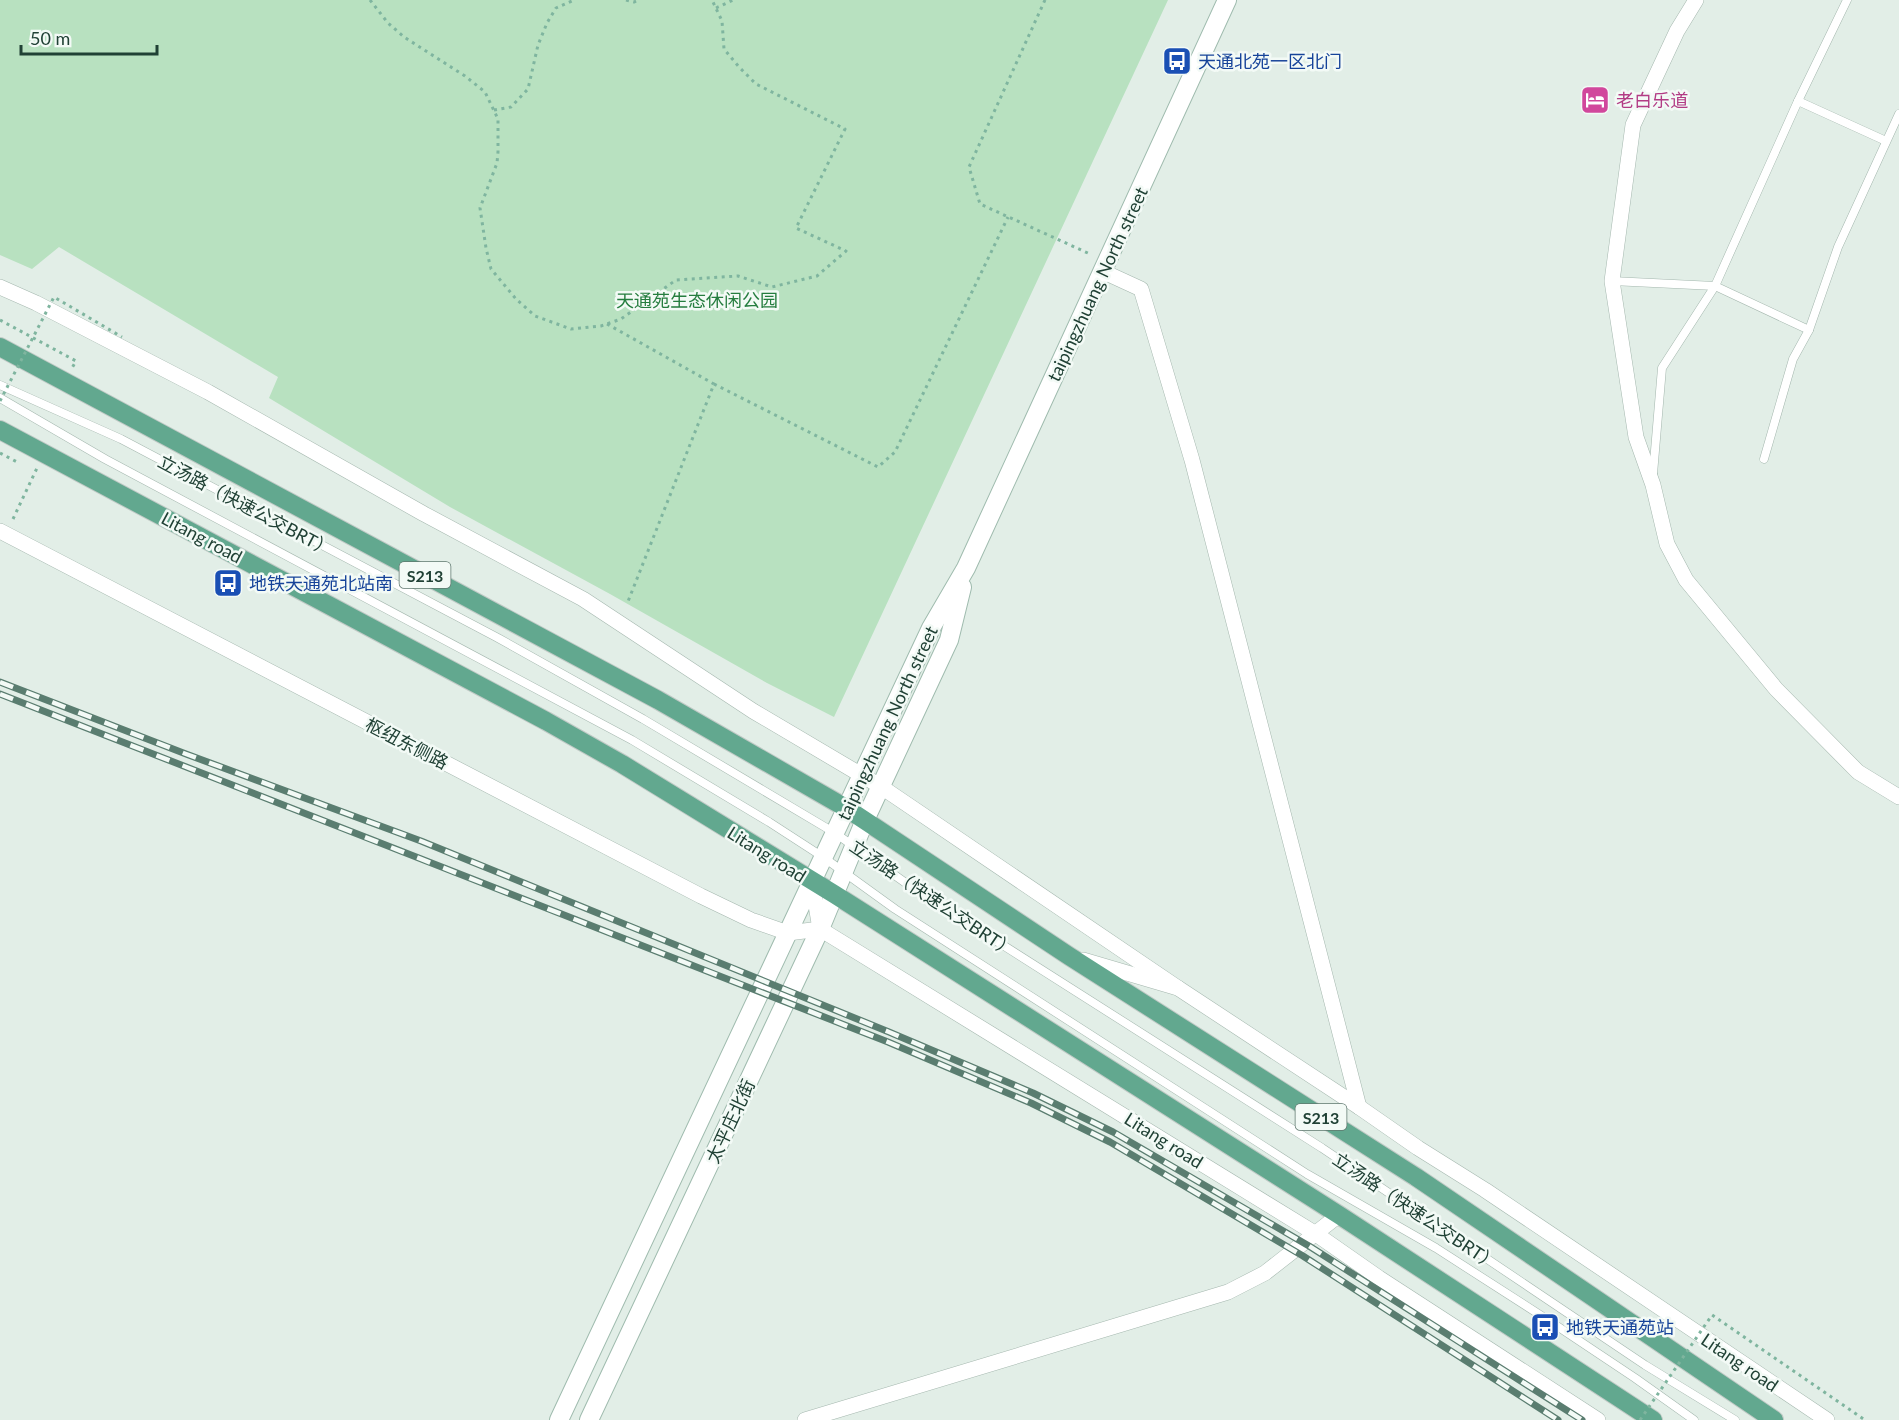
<svg xmlns="http://www.w3.org/2000/svg" width="1899" height="1420" font-family="Lato,'Noto Sans SC',sans-serif">
	<style>
		.green { fill: #b8e1c0 }
		.lines { fill: none; stroke-linecap: round; stroke-linejoin: round }
		.lane-casing { stroke: #a4b7ae; stroke-width: 9 }
		.street-casing { stroke: #a4b7ae; stroke-width: 16 }
		.secondary-casing { stroke: #9fbbae; stroke-width: 20 }
		.primary-casing { stroke: #c1cac6; stroke-width: 20 }
		.path { stroke: #7fb59f; stroke-width: 3; stroke-dasharray: 3 4.5; stroke-linecap: butt }
		.lane { stroke: #fff; stroke-width: 8 }
		.street { stroke: #fff; stroke-width: 15 }
		.secondary { stroke: #fff; stroke-width: 18 }
		.primary { stroke: #62a88f; stroke-width: 18 }
		.rail-casing { stroke: #5a7d70; stroke-width: 7 }
		.rail { stroke: #f3faf6; stroke-width: 4.5; stroke-dasharray: 14; stroke-linecap: butt }
		.path-bridge { stroke: #7fb59f; stroke-width: 3; stroke-dasharray: 3 4.5; stroke-linecap: butt }
		.labels { text-anchor: middle; dominant-baseline: central; stroke-width: 5; stroke-linejoin: round; paint-order: stroke }
		.shield { fill: #f3faf6; stroke: #5f786f; stroke-width: 1.5 }
		.shield-label { font-size: 16px; font-weight: bold; fill: #204135 }
		.transit-label { font-size: 18px; fill: #164399; stroke: #f3faf6; text-anchor: start }
		.hotel-label { font-size: 18px; fill: #b23c85; stroke: #f3faf6; text-anchor: start }
		.street-label { font-size: 18px; fill: #204135; stroke: #f3faf6 }
		.park-label { font-size: 18px; fill: #257d3f; stroke: #f3faf6 }
	</style>
	<rect width="100%" height="100%" fill="#e2eee7"/>
	<path class="green" d="M0,0H1168L834,717L767,683L610,594L450,507L269,398L278,377L59,247L32,269L0,255Z"/>
	<g class="lines">
		<g class="lane-casing">
			<g id="lane">
				<path d="M1798,101L1886,141"/>
				<path d="M1612,281L1715,286L1809,330"/>
				<path d="M0,385L121,439L498,638L643,719L835,833L910,886L1322,1148L1645,1365L1735,1420"/>
				<path d="M0,398L105,459L632,740L769,822L823,857L895,909L1307,1174L1436,1248L1548,1320L1635,1378L1694,1420"/>
				<path d="M1764,459L1793,359L1809,330L1838,247L1899,114"/>
				<path d="M1653,474L1662,368L1715,286L1798,101L1847,0"/>
			</g>
		</g>
		<g class="street-casing">
			<g id="street">
				<path d="M1696,0L1677,31L1633,125L1612,281L1636,437L1653,485L1667,544L1686,580L1776,689L1858,772L1899,797"/>
				<path d="M1104,272L1141,289L1192,460L1359,1107"/>
				<path d="M0,287L36,303L208,392L424,514L583,599L753,711L880,786L1178,988"/>
				<path d="M0,531L701,896L751,920L788,933L820,929"/>
				<path d="M812,881L820,929L1316,1234L1379,1278L1598,1420"/>
				<path d="M1083,960L1178,988L1359,1107L1418,1148L1485,1190L1827,1420"/>
				<path d="M805,1420L1228,1292L1265,1273L1339,1215"/>
			</g>
		</g>
		<g class="secondary-casing">
			<g id="secondary">
				<path d="M559,1420L931,628L966,568L1227,0"/>
				<path d="M589,1420L820,929L865,820L949,640L962,587"/>
			</g>
		</g>
		<g class="primary-casing">
			<g id="primary">
				<path d="M0,347L658,700L846,808L1069,956L1416,1177L1774,1420"/>
				<path d="M0,430L546,721L622,764L834,894L1339,1215L1653,1420"/>
			</g>
		</g>
		<g class="path">
			<path d="M370,0L388,23L404,37L465,76L485,92L498,119V152L497,163L480,208L486,248L491,269L516,299L535,316L571,329L601,326L621,319L676,280L738,276L772,287L817,276L846,251L796,228L845,129L756,84L739,67L724,49L722,21L712,0"/>
			<path d="M626,0L634,2L639,0"/>
			<path d="M1045,0L969,167L980,204L1090,254"/>
			<path d="M716,8L733,0"/>
			<path d="M494,110L511,107L528,89L538,45L547,23L556,8L574,0"/>
			<path d="M0,320L76,361L72,368"/>
			<path d="M607,324L714,384L627,604"/>
			<path d="M714,384L878,467L895,452L1008,217"/>
			<path d="M0,453L17,462"/>
			<path d="M13,519L37,468"/>
		</g>
		<use href="#lane" class="lane"/>
		<use href="#street" class="street"/>
		<use href="#secondary" class="secondary"/>
		<use href="#primary" class="primary"/>
		<g class="rail-casing">
			<g id="rail">
				<path d="M0,682L186,754L421,841L889,1032L1033,1093L1113,1132L1309,1246L1582,1420"/>
				<path d="M0,694L888,1042L1031,1103L1110,1142L1303,1256L1558,1420"/>
			</g>
		</g>
		<use href="#rail" class="rail"/>
		<g class="path-bridge">
			<path d="M0,401L54,297L122,337"/>
			<path d="M1640,1420L1712,1315L1865,1420"/>
		</g>
	</g>
	<defs>
		<g id="bus-square" transform="scale(1.5)"><rect x="-9" y="-9" width="18" height="18" rx="4" fill="#1a4fb4" stroke="#f3faf6"/><path d="M-5-6H5V4H4V6H2V4H-2V6H-4V4H-5ZM-3.5-4V0h7V-4ZM-3.5 1.2v1.5H-2V1.2ZM2 1.2v1.5H3.5V1.2Z" fill="#fff"/></g>
		<g id="hotel-square" transform="scale(1.5)"><rect x="-9" y="-9" width="18" height="18" rx="4" fill="#d1479c" stroke="#f3faf6"/><path d="M-6-4.5h1.5V1H6V5H4.5V3h-9V5H-6ZM-4 0a1.8 1.8 0 1 1 3.6 0ZM.5 0V-2.5h3Q6-2.5 6 0Z" fill="#fff"/></g>
	</defs>
	<g fill-rule="evenodd">
		<use href="#bus-square" x="1177" y="61"/>
		<use href="#hotel-square" x="1595" y="100"/>
		<use href="#bus-square" x="228" y="583"/>
		<use href="#bus-square" x="1545" y="1327"/>
	</g>
	<g class="labels">
		<g class="shield">
			<rect x="399.5" y="562" width="51" height="26" rx="4.5"/>
			<rect x="1295.5" y="1104" width="51" height="26" rx="4.5"/>
		</g>
		<g class="shield-label">
			<text x="425" y="575">S213</text>
			<text x="1321" y="1117">S213</text>
		</g>
		<g class="transit-label">
			<text x="1198" y="61">天通北苑一区北门</text>
			<text x="249" y="583">地铁天通苑北站南</text>
			<text x="1566" y="1327">地铁天通苑站</text>
		</g>
		<g class="hotel-label">
			<text x="1616" y="100">老白乐道</text>
		</g>
		<g class="street-label">
			<text transform="translate(1097 284) rotate(-65)">taipingzhuang North street</text>
			<text transform="translate(246 505) rotate(28)">立汤路（快速公交BRT）</text>
			<text transform="translate(202 537) rotate(28)">Litang road</text>
			<text transform="translate(887 723) rotate(-65)">taipingzhuang North street</text>
			<text transform="translate(407 743) rotate(27)">枢纽东侧路</text>
			<text transform="translate(767 854) rotate(32)">Litang road</text>
			<text transform="translate(933 898) rotate(34)">立汤路（快速公交BRT）</text>
			<text transform="translate(730 1121) rotate(-65)">太平庄北街</text>
			<text transform="translate(1164 1140) rotate(32)">Litang road</text>
			<text transform="translate(1416 1211) rotate(34)">立汤路（快速公交BRT）</text>
			<text transform="translate(1740 1362) rotate(34)">Litang road</text>
		</g>
		<g class="park-label">
			<text x="697" y="300">天通苑生态休闲公园</text>
		</g>
	</g>
	<path d="M21 45v9h136v-9" fill="none" stroke="#204135" stroke-width="3"/>
	<text x="30" y="45" font-size="18" fill="#204135" stroke="#f3faf6" stroke-width="4.5" paint-order="stroke">50 m</text>
</svg>
